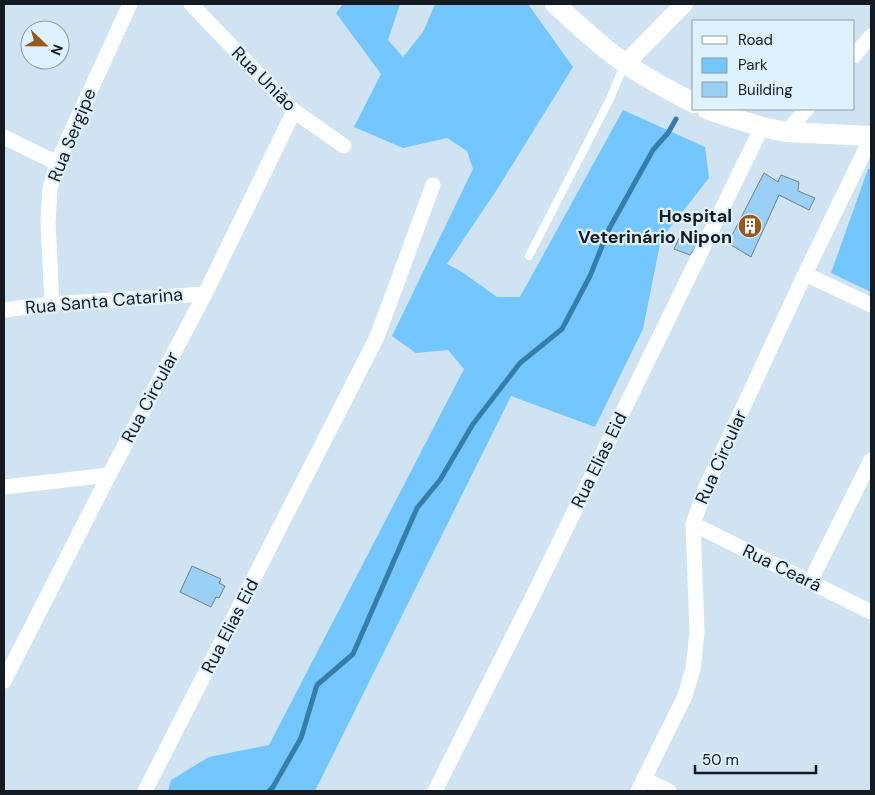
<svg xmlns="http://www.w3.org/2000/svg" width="875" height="795" font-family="'DM Sans',sans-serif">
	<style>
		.green { fill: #74c6fe }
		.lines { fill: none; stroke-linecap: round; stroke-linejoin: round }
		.stream { stroke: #367da9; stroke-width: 5 }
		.building { fill: #9bd0f6; stroke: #6f818d }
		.service { stroke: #fff; stroke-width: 8 }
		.minor { stroke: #fff; stroke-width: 15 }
		.tertiary { stroke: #fff; stroke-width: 18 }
		.secondary { stroke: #fff; stroke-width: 20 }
		.labels { text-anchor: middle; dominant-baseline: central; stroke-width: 4.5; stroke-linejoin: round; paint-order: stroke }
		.street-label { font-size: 18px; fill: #141a1f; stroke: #def1ff }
		.poi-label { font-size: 18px; font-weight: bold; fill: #141a1f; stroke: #def1ff; text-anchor: end }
	</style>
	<rect width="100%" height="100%" fill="#d0e3f2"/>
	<g class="green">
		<path d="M343,4H400L388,40L403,57L423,32L435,4H528L573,67L496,191L447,264L462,272L497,297H520L623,110L705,147L709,178L661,239L643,329L595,427L511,396L315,791H168L171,780L209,757L269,745L464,369L448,350L416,353L392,336L473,169L467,151L447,138L403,148L354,127L381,74L336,13Z"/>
		<path d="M868,169H871V292L831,273Z"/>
	</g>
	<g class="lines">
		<path class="stream" d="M269,791L273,787L301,738L317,685L353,654L417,508L440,480L473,424L520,363L562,329L590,276L609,229L653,150L668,133L676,119"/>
	</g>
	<g class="building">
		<path d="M764,173L778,182L781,175L799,182L798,191L815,198L809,210L779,195L751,257L728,243Z"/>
		<path d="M681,234L698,243L690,255L674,249Z"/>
		<path d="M192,566L221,579L219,583L225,586L219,598L216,597L211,607L180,592Z"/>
	</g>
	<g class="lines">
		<path class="service" d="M529,256L610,99L624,65"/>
		<g class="minor">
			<path d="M191,4L294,111L344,146"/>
			<path d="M854,56L871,36"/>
			<path d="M786,132L807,109"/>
			<path d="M4,137L57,163"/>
			<path d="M805,274L871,305"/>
			<path d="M52,304L48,222L50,188L57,163L130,4"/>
			<path d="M4,310L52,304L205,294"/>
			<path d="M4,487L109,475"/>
			<path d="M693,524L871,612"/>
			<path d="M810,582L871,460"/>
			<path d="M4,681L109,475L205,294L294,111"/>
			<path d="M644,779L669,791"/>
			<path d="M145,791L377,337L433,185"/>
			<path d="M435,791L531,600L762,127"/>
			<path d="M638,791L685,696L693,669L697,632L693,524L706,487L805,274L871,138"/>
		</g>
		<path class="tertiary" d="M625,64L684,4"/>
		<g class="secondary">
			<path d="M555,4C578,25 601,47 626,64C648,79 670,91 694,103"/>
			<path d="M707,109L714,112L762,127L786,132L871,136"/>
		</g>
	</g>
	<defs>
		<g id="building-disc" transform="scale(1.25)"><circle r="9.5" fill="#96581c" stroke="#def1ff"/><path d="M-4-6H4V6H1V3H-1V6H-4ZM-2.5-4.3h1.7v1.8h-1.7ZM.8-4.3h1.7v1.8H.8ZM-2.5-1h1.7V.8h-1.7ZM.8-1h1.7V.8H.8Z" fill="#fff"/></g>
	</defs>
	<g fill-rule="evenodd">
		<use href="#building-disc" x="750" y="226"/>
	</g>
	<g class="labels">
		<g class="street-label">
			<text transform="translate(264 79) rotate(45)">Rua União</text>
			<text transform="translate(72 135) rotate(-68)">Rua Sergipe</text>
			<text transform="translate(104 301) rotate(-5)">Rua Santa Catarina</text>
			<text transform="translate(150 397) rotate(-62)">Rua Circular</text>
			<text transform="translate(721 457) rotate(-66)">Rua Circular</text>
			<text transform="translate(599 460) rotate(-64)">Rua Elias Eid</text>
			<text transform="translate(782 568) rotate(26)">Rua Ceará</text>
			<text transform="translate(230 626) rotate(-63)">Rua Elias Eid</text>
		</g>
		<g class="poi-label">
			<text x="732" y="216">Hospital<tspan x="732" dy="21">Veterinário Nipon</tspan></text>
		</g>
	</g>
	<rect width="875" height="795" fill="none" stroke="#141a1f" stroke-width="10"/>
	<rect x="692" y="20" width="162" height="90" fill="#def1ff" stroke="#8d9ba5"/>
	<rect x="702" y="36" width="25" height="8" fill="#ffffff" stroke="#8d9ba5"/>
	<text x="738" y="45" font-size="15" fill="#141a1f">Road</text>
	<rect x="702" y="58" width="25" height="15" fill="#74c6fe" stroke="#8d9ba5"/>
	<text x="738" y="70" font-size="15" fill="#141a1f">Park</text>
	<rect x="702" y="82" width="25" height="15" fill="#9bd0f6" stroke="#8d9ba5"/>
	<text x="738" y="95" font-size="15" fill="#141a1f">Building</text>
	<g transform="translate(45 45) rotate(112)"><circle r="24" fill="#def1ff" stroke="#8d9ba5"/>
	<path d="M0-4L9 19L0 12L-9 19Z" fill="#96581c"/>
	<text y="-8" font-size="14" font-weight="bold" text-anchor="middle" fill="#141a1f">N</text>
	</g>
	<path d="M695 765v8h121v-8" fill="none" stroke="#141a1f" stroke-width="2.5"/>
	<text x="702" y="765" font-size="15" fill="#141a1f" stroke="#def1ff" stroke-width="4" paint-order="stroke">50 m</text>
</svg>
